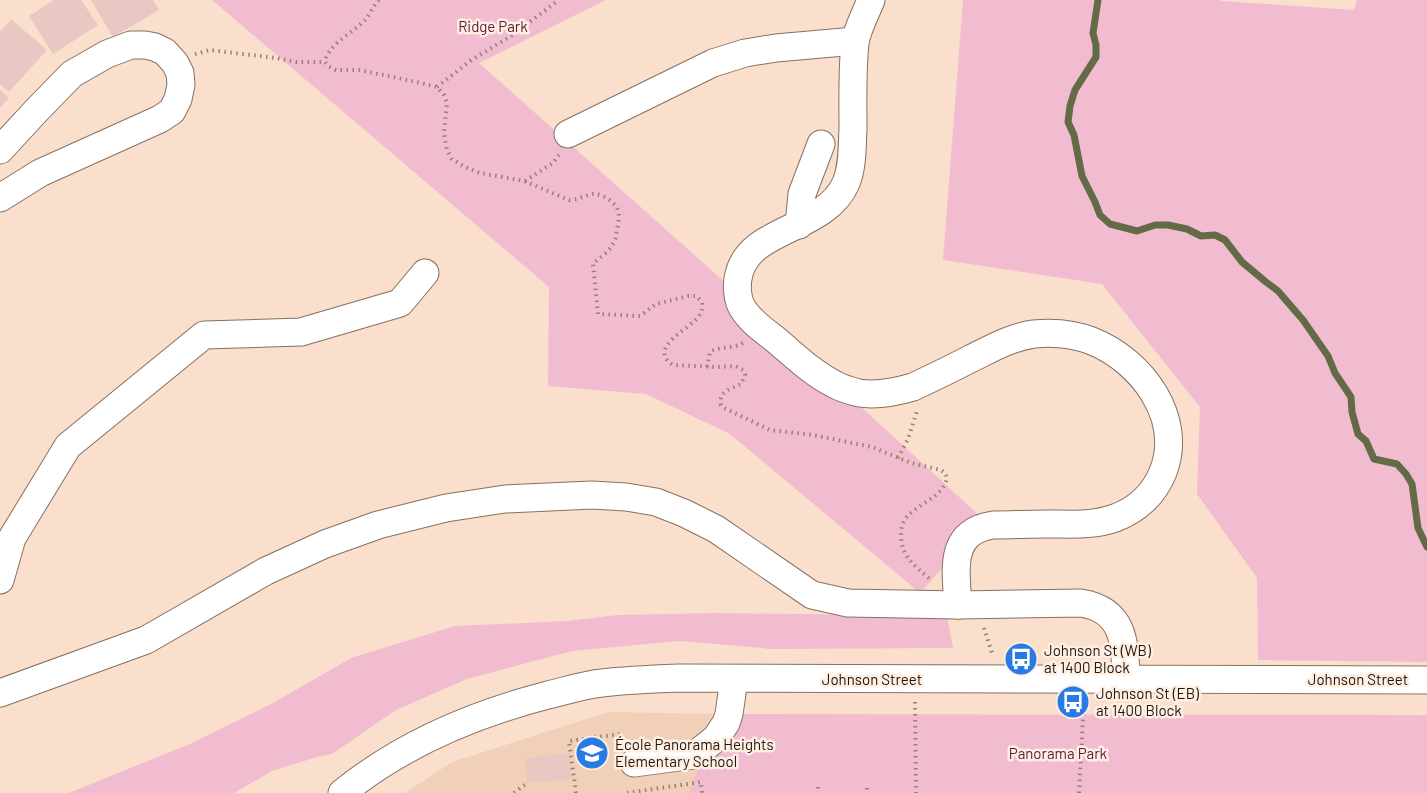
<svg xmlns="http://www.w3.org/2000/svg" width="1427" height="793" font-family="Barlow,sans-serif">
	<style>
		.built { fill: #f0d0b9 }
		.green { fill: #f2bcd0 }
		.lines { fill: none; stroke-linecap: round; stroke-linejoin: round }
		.stream { stroke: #626a46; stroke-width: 7 }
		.building { fill: #e9c7c3 }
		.minor-casing { stroke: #87705f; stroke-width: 29 }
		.path { stroke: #948174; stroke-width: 4; stroke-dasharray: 1.5 4.5; stroke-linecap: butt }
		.minor { stroke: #fff; stroke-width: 27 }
		.labels { text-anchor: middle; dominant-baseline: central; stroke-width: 5; stroke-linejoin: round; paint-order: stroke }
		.park-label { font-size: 15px; fill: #5a1939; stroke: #ffefe3 }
		.poi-label { font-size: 15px; fill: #1e150e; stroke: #ffefe3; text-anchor: start }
		.street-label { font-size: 15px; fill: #1e150e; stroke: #ffefe3 }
	</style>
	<rect width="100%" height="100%" fill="#fadfcc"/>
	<path class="built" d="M608,712L718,714L689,793H405L452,762Z"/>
	<g class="green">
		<path d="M212,0H606L479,63L727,284L981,517L944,566L920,593L730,434L646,394L548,386L549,287Z"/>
		<path d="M963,0H1221L1222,1L1354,10L1357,0H1427V662L1258,660L1257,578L1197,494L1200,407L1102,284L943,260Z"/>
		<path d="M715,613L947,616L953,648L772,649L679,641L572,651L467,679L396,710L332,754L317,757L272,771L234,793H69L192,743L273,703L351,658L455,626L567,621L618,615Z"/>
		<path d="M718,714L1427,715V793H689Z"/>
	</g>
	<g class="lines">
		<path class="stream" d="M1098,0L1093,33L1096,45V57L1075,90L1070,106L1068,122L1074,135L1082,176L1095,202L1100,215L1110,224L1137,231L1155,225H1168L1187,229L1201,236L1215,235L1225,240L1242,262L1266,282L1278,291L1303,320L1328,356L1335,373L1351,397L1352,412L1358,434L1366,441L1374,459L1397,464L1406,474L1412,484L1418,528L1427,547"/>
	</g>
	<g class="building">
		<path d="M54,0H81L98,25L53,54L29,16Z"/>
		<path d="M91,0H153L159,10L113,37Z"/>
		<path d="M11,19L47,50L9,92L0,84V32Z"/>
		<path d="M0,90L9,98L0,108Z"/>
		<path d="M569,753L572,779L527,783L525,758Z"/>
	</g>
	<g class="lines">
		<g class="minor-casing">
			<g id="minor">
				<path d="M871,0C866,13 857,29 855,43C852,71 853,101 853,129C852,146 853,166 846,183C825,231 750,227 739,274C736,284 737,300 743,309C751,322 765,331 776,340C794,355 812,373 834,384C841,388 851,391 859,393C878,396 896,392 913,387C932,378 951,369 970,359C991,349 1011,337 1034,334C1053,332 1074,334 1092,341C1142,361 1184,418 1163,472C1154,494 1137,510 1115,518C1093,526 1070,524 1047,524C1029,524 1011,525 993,525C948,532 956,570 958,605"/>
				<path d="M568,134L713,63L745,53L776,48L855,41"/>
				<path d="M0,150L36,111L72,74L107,54L131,45H145L155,47L165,52L175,63L180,73L181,85L178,99L172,111L160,119L40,173L0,198"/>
				<path d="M799,225L802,194L821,144"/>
				<path d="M0,580L12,538L68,446L204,335L301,332L400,303L425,273"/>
				<path d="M0,693L146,640L266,571L325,544L378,525L446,508L505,499L592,495L626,497L656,502L684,513L716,529L812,595L848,603L958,605L1081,603C1124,610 1125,642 1126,679"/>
				<path d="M634,763L694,755L705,747L716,738L726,723L729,714L734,679"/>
				<path d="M342,793C401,745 474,714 548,695C565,691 583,685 602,683C627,680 653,679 679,678L1427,680"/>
			</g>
		</g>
		<g class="path">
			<path d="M379,0C373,6 370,14 365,20C353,33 328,44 325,62L328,66L336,70H359L417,82L437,87L444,95L447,103L444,133L447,150L452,159L465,167L480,173L524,181L569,200C580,200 588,193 596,194C605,196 616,203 618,211C620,217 618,225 617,230C616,235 616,240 613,244C610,251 599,258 593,264L598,314L640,316L656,304L688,296H696L702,302C703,307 702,311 699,316C691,328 646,348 673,365L717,367L735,366L743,370L745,375L741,384C731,389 718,391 721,405L724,408L770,430L813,435L872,447L911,463L941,470L945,473L947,477C943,503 902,505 901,532C900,556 914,565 931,580"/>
			<path d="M195,54L210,50L276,58L296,62H325"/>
			<path d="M437,87L470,61L511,36L559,0"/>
			<path d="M525,181L553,163L559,155"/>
			<path d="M707,367L710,352C720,346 733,349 743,343"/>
			<path d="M898,458L908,439L917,411"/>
			<path d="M984,628L992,653"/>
			<path d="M915,702L916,793"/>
			<path d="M818,787V793"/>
			<path d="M867,788V793"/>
			<path d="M514,793L527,783"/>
			<path d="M576,793L569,741L620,734L622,744"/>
			<path d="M627,793L701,782L702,793"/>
			<path d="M1079,793L1084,701"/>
		</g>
		<use href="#minor" class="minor"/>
	</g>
	<defs>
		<g id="bus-disc" transform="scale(1.725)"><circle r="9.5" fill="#287ae5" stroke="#ffefe3"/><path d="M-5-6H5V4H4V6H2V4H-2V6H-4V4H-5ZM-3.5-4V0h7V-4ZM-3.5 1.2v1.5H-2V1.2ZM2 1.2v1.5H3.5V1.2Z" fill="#fff"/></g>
		<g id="school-disc" transform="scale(1.725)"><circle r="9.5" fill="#287ae5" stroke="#ffefe3"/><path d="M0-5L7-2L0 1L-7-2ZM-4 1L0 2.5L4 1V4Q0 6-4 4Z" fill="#fff"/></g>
	</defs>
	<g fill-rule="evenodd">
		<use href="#bus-disc" x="1021" y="659"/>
		<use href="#bus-disc" x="1073" y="702"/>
		<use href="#school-disc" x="592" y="753"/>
	</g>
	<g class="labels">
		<g class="park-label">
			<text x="493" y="26">Ridge Park</text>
			<text x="1058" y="753">Panorama Park</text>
		</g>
		<g class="poi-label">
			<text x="1044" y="650">Johnson St (WB)<tspan x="1044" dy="17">at 1400 Block</tspan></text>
			<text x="1096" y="693">Johnson St (EB)<tspan x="1096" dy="17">at 1400 Block</tspan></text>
			<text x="615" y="744">École Panorama Heights<tspan x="615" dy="17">Elementary School</tspan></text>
		</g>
		<g class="street-label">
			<text x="872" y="679">Johnson Street</text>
			<text x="1358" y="679">Johnson Street</text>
		</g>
	</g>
</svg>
